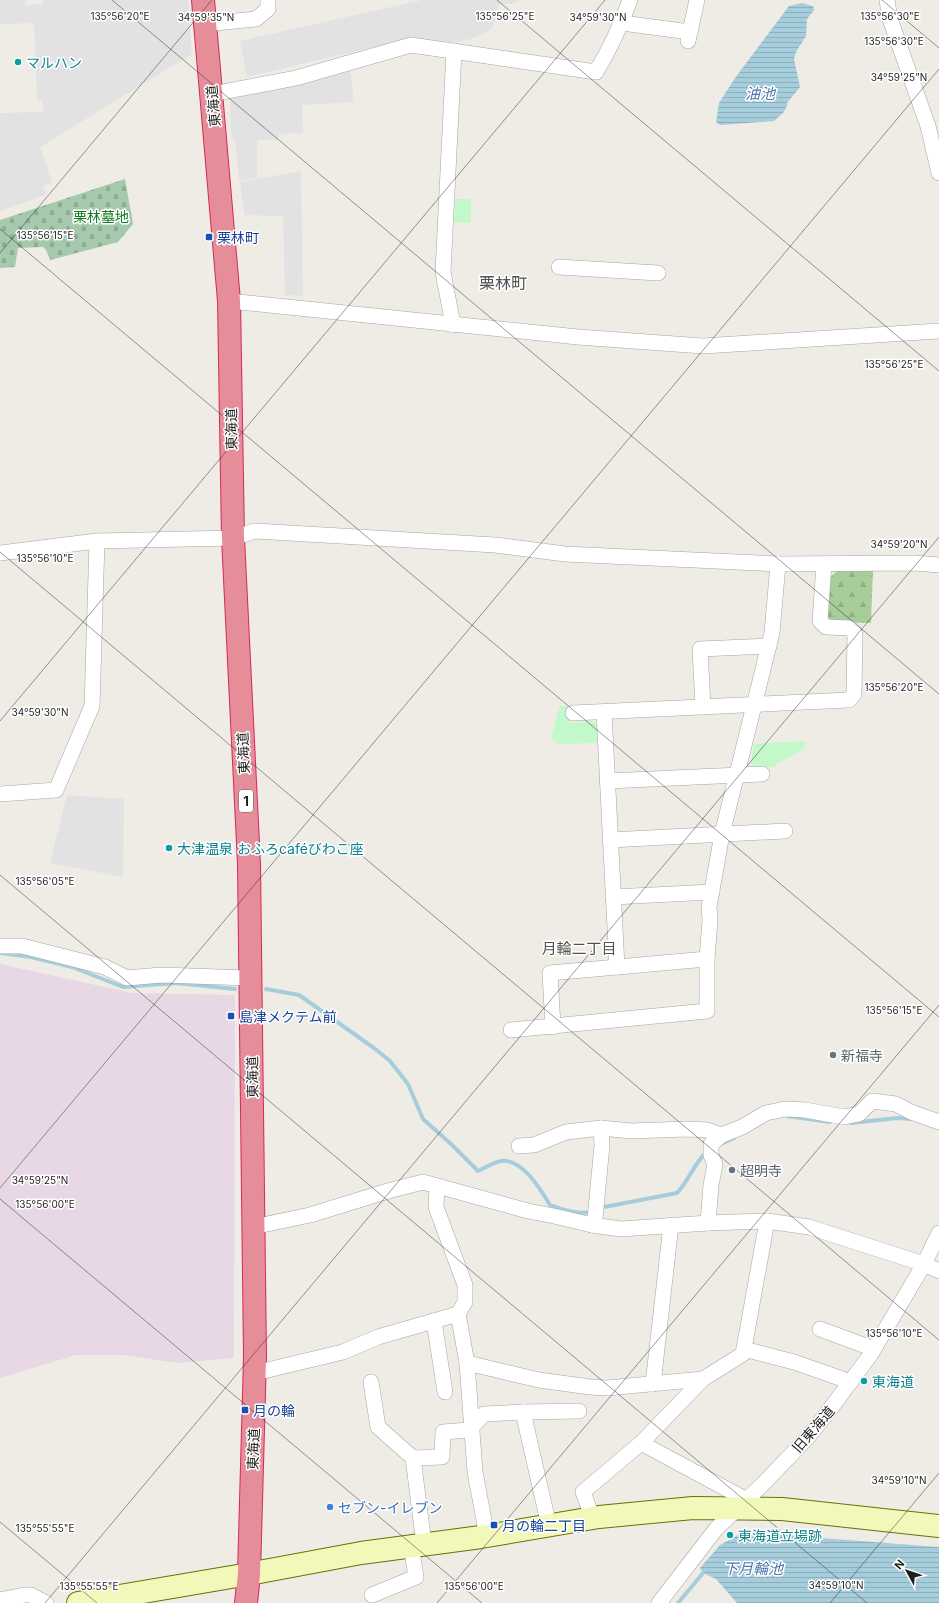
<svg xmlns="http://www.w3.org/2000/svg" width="939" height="1603" font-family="Inter,'Noto Sans JP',sans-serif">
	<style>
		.industrial { fill: #e8d7e4 }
		.forest { fill: url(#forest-firs) }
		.cemetery { fill: url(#cemetery-stones) }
		.park { fill: #c2f8ca }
		.parking { fill: #e2e2e2 }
		.water { fill: url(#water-rules) }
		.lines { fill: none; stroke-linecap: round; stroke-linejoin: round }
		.stream { stroke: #a6cddc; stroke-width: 4 }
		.street-casing { stroke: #a5a5a5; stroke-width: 16 }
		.secondary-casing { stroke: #627407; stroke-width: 24 }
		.highway-casing { stroke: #d7285a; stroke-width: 24 }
		.street { stroke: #fff; stroke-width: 15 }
		.secondary { stroke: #f2f8ba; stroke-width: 22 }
		.highway { stroke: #e58e99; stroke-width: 22 }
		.ticks { fill: none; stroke: #1e1e1e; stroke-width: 1; stroke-opacity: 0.45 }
		.culture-dot { fill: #0f9aa8; stroke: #fff; stroke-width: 1.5 }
		.transit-dot { fill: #1a4fb4; stroke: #fff; stroke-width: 1.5 }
		.worship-dot { fill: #6b7280; stroke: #fff; stroke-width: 1.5 }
		.shop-dot { fill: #3f7fe0; stroke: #fff; stroke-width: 1.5 }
		.labels { text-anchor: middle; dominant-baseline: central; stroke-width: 3; stroke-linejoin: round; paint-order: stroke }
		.shield { fill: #fff; stroke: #626262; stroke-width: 1 }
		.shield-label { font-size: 13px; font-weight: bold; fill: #1e1e1e }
		.culture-label { font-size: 14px; fill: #0d838f; stroke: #fff; text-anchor: start }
		.street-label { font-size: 14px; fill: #1e1e1e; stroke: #fff }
		.park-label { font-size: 14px; fill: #0e7b1d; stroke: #fff }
		.transit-label { font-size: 14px; fill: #164399; stroke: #fff; text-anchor: start }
		.worship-label { font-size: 14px; fill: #5b616d; stroke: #fff; text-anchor: start }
		.shop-label { font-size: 14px; fill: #366cbe; stroke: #fff; text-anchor: start }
		.water-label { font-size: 15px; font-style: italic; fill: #4c77ac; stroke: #fff }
		.neighbourhood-label { font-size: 15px; fill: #515151; stroke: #fff }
		.quarter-label { font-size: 16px; fill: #515151; stroke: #fff }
		.ticks-label { font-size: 10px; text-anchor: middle; fill: #1e1e1e; stroke: #fff; stroke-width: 3; stroke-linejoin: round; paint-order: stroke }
	</style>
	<defs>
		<pattern id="forest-firs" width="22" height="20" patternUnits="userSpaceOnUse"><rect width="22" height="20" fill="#a7ce9a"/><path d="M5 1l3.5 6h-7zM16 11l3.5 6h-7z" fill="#8fb084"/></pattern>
		<pattern id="cemetery-stones" width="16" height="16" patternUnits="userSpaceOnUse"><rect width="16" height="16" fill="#a6c8ad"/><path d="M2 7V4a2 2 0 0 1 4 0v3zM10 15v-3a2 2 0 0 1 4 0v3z" fill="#8eab94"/></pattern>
		<pattern id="water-rules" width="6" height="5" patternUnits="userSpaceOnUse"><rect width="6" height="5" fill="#a6cddc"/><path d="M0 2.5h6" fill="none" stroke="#8eb0bc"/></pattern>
	</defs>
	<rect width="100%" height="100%" fill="#efece5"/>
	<path class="industrial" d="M0,964L132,993L235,995L234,1358L178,1363L124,1355H76L0,1378Z"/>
	<path class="forest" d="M841,568H873L871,623L832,622L826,615L829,578Z"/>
	<path class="cemetery" d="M125,179L133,224L118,242L50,260L46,250L43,247L18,248L15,267L0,268V220Z"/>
	<g class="park">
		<path d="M456,199H471V223L454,222Z"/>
		<path d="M560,706H568L570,723L592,721L597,725V743L558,744L551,738Z"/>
		<path d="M805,741L804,749L772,767H754L751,763L754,744Z"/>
	</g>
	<g class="parking">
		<path d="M0,0H25V5L43,4V0H188L192,54L40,147L52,183L43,186L46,195L0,211V113L43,112L42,100H37L34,23L0,24Z"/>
		<path d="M422,0H519L514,4H499L493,26L489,31L471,39L443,45L404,40L247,77L240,41Z"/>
		<path d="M350,70L354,102L302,105L303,133L279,134V140H257V178L239,181L236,147L231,132L230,98Z"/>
		<path d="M301,171L303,296L285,295L283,216L244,215L240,182Z"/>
		<path d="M67,795L124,799L123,877L50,863Z"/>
	</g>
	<g class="water">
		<path d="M802,3L813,6L814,10L807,19L806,36L796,52L794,59L800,87L787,103V106L783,113L774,121L720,125L716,122L719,103L735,78L789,6Z"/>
		<path d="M744,1532L939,1547V1603H737L716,1579L703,1573L700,1568L720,1545Z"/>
	</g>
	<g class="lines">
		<g class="stream">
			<path d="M0,953L31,957L72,967L123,987L176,983L235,989"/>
			<path d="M266,989L299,995L374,1048L390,1061L408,1084L423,1119L451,1144L478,1171C485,1168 494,1162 501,1161C522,1158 541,1190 550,1205C560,1209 583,1216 592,1211"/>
			<path d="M787,1116L830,1122"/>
			<path d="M851,1123L897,1118L912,1119"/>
			<path d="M723,1143L734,1138"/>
			<path d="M599,1208L677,1193C689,1180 694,1164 707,1151"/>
			<path d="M678,1603L703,1573"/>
		</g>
		<g class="street-casing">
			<g id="street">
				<path d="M887,0L890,19L928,126L939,173"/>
				<path d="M622,23L690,32"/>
				<path d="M205,24L256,19L268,9V0"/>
				<path d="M688,41L697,0"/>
				<path d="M212,94L296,78L411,45L596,72C610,49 621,25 630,0"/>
				<path d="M559,267L658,273"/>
				<path d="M229,301L578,337L703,346L939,331"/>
				<path d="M453,325L443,272L454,51"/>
				<path d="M0,553L97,541L233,538L255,531L495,545L565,554L778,564L914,563L939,565"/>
				<path d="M703,707L700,649L769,646"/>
				<path d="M604,712L617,967"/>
				<path d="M573,713L849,700L854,694L855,634L850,628L826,627L820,621L824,564"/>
				<path d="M607,781L762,774"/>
				<path d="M0,794L56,790L92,706L97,541"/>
				<path d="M610,840L785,831"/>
				<path d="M613,897L712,892"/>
				<path d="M0,946H22L105,967L127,978L161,975L250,978"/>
				<path d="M553,1027L550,973L707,959"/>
				<path d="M511,1030L707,1011V959L710,920L709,907L722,834L772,633L778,564"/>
				<path d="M519,1146L534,1145L566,1132L601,1128L631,1131L687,1129L707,1130L722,1135L742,1127L766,1113L785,1109L805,1110L844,1117L859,1114L872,1101L896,1104L911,1112L939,1122"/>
				<path d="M437,1187L436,1207L465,1285V1302L458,1314L467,1363L475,1472L487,1536"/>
				<path d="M708,1223L711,1185L715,1165L711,1155V1144L722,1135"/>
				<path d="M592,1225L595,1219L602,1145L601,1128"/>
				<path d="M253,1227L310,1215L388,1191L423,1182L528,1211L554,1216L592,1225L621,1229L708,1223L767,1221L809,1227L924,1264L939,1271"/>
				<path d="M434,1321L445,1392"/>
				<path d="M820,1329L874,1349"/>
				<path d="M744,1349L794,1362L851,1382"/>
				<path d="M467,1363L539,1380L590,1387L607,1388L703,1379"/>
				<path d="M255,1373L343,1352L378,1337L458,1314"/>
				<path d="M371,1382L378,1427L413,1458"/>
				<path d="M653,1384L671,1225"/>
				<path d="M523,1412L549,1526"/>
				<path d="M641,1443L747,1500"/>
				<path d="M593,1519L583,1492L641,1443L703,1379L743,1354L767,1221"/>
				<path d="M424,1544L413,1458L442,1457L443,1432L469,1430L484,1414L523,1412L579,1411"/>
				<path d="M372,1595L416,1577L411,1546"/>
				<path d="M0,1600L25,1595H31L46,1603"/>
				<path d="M659,1603L716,1529L762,1485L808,1437L828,1412L871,1354L924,1264L939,1233"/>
			</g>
		</g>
		<g class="secondary-casing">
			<path id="secondary" d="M78,1603L249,1574L361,1553L481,1537L599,1517L693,1508L782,1509L939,1526"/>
		</g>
		<g class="highway-casing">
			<path id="highway" d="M203,0L229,301L233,538L249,864L255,1357L249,1574L246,1603"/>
		</g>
		<use href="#street" class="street"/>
		<use href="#secondary" class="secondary"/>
		<use href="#highway" class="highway"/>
	</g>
	<path class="ticks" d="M112,0L939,694M497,0L939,371M882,0L939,48M0,229L939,1017M0,253L212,0M0,552L939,1340M0,721L605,0M0,875L867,1603M0,1188L939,69M0,1199L482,1603M0,1522L97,1603M45,1603L939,537M437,1603L939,1005M830,1603L939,1473"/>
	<g class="culture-dot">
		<circle cx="18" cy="62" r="4"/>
		<circle cx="169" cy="848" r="4"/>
		<circle cx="864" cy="1381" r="4"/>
		<circle cx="730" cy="1535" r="4"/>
	</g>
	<g class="transit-dot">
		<rect x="205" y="233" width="8" height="8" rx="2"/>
		<rect x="227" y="1012" width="8" height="8" rx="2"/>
		<rect x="241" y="1406" width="8" height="8" rx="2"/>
		<rect x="490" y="1521" width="8" height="8" rx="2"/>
	</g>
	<g class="worship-dot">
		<circle cx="833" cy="1055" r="4"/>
		<circle cx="732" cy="1170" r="4"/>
	</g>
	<circle class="shop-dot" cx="330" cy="1507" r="4"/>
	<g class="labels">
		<rect class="shield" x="239" y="790" width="14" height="22" rx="3"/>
		<g class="shield-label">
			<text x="246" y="801">1</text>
		</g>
		<g class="culture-label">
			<text x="26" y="62">マルハン</text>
			<text x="177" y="848">大津温泉 おふろcaféびわこ座</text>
			<text x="872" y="1381">東海道</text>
			<text x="738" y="1535">東海道立場跡</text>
		</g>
		<g class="street-label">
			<text transform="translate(213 106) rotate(-95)">東海道</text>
			<text transform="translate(231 429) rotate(-91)">東海道</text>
			<text transform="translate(243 753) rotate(-93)">東海道</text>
			<text transform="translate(252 1077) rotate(-91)">東海道</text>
			<text transform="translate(813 1429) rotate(-49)">旧東海道</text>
			<text transform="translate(253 1449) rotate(-88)">東海道</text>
		</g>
		<g class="park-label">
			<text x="101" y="216">栗林墓地</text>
		</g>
		<g class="transit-label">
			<text x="217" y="237">栗林町</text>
			<text x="239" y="1016">島津メクテム前</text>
			<text x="253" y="1410">月の輪</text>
			<text x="502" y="1525">月の輪二丁目</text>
		</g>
		<g class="worship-label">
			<text x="841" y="1055">新福寺</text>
			<text x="740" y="1170">超明寺</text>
		</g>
		<g class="shop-label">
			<text x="338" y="1507">セブン-イレブン</text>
		</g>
		<g class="water-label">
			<text x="760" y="93">油池</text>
			<text x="753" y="1568">下月輪池</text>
		</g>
		<g class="neighbourhood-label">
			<text x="579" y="948">月輪二丁目</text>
		</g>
		<g class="quarter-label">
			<text x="503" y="283">栗林町</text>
		</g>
	</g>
	<g class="ticks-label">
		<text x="890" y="20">135°56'30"E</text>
		<text x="120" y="20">135°56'20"E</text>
		<text x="505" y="20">135°56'25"E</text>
		<text x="206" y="21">34°59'35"N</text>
		<text x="598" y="21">34°59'30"N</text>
		<text x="894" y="45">135°56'30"E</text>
		<text x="899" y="81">34°59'25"N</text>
		<text x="45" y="239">135°56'15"E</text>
		<text x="894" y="368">135°56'25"E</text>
		<text x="899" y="548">34°59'20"N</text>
		<text x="45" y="562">135°56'10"E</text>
		<text x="894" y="691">135°56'20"E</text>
		<text x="40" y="716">34°59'30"N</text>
		<text x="45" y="885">135°56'05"E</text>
		<text x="894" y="1014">135°56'15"E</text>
		<text x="40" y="1184">34°59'25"N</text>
		<text x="45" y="1208">135°56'00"E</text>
		<text x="894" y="1337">135°56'10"E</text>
		<text x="899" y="1484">34°59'10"N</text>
		<text x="45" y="1532">135°55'55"E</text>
		<text x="836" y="1589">34°59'10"N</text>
		<text x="89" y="1590">135°55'55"E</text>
		<text x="474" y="1590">135°56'00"E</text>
	</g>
	<g transform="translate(907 1571) rotate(310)" stroke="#ffffff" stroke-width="3" paint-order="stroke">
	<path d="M0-3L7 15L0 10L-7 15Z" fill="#1e1e1e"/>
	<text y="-6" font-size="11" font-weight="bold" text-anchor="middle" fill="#1e1e1e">N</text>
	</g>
</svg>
